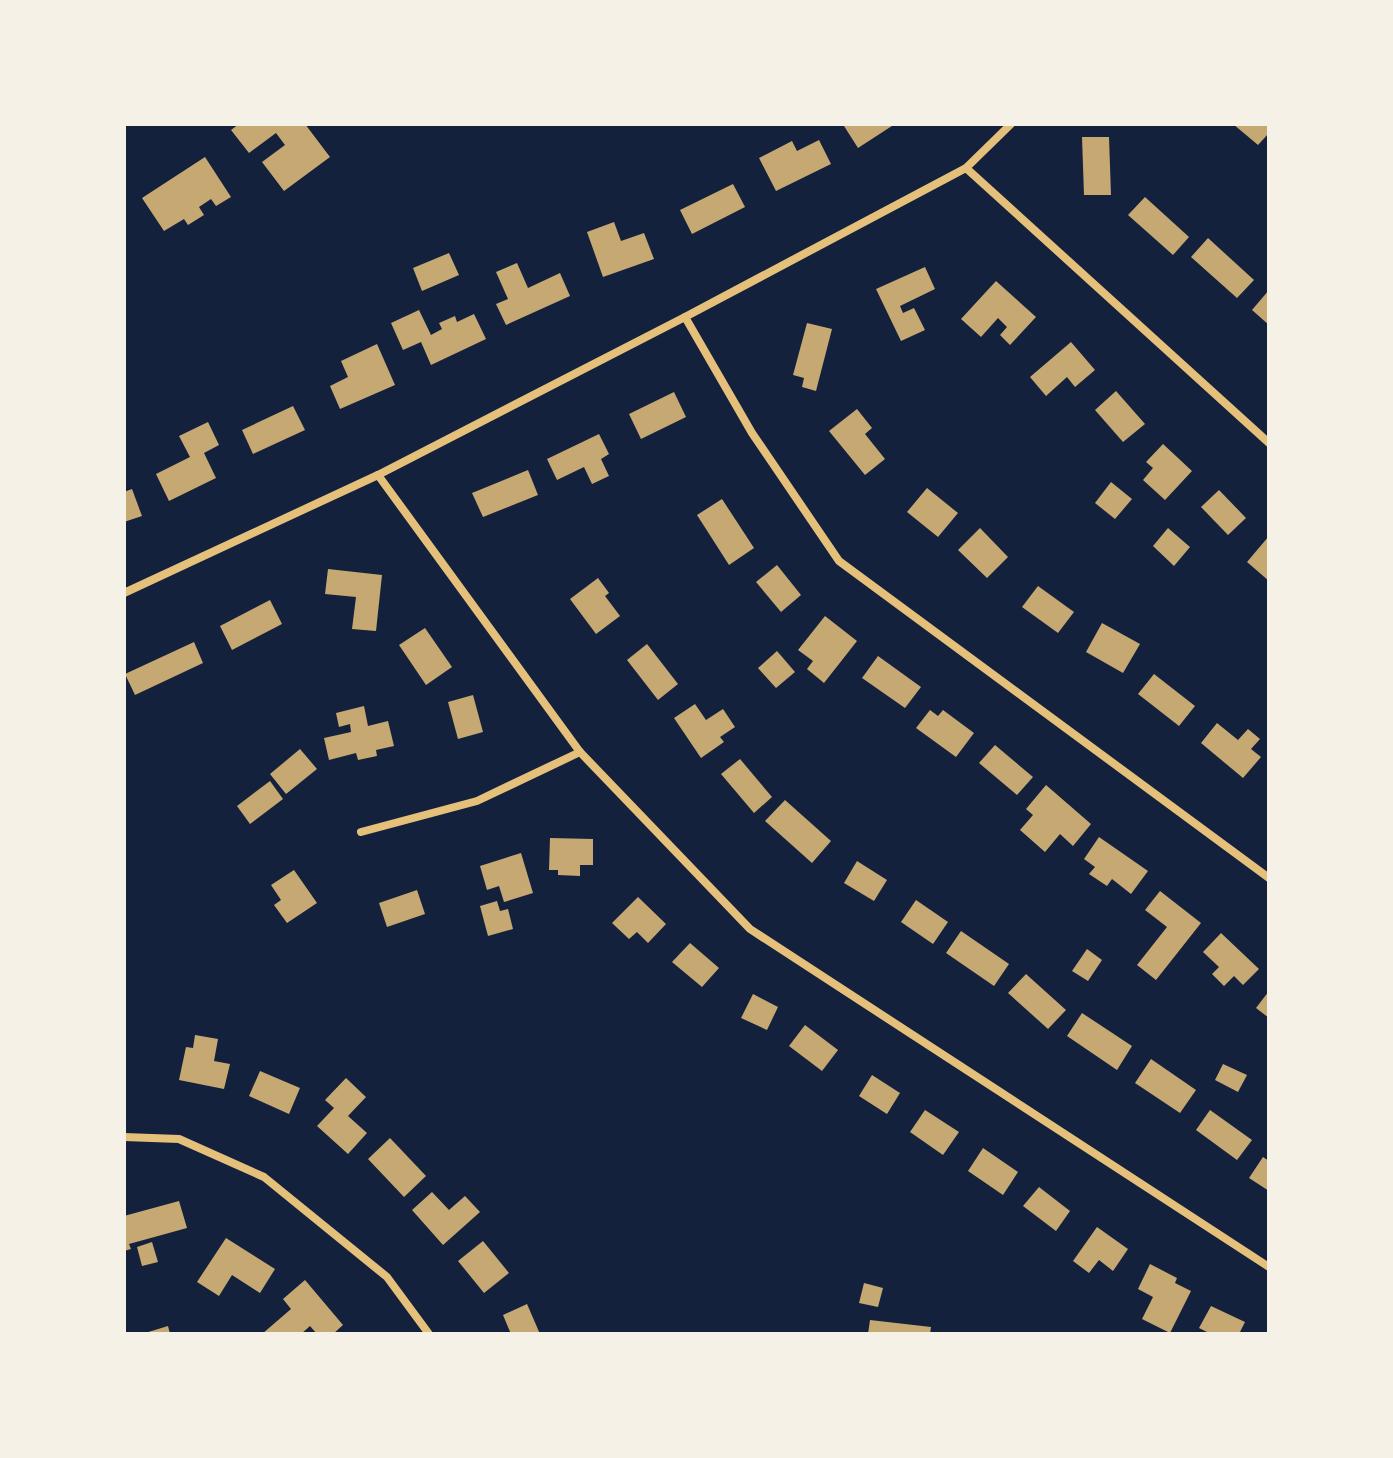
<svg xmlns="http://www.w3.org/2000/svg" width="1393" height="1458" font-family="'Source Sans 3',sans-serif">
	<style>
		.building { fill: #c6a872 }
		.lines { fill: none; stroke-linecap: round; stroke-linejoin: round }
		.minor { stroke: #e5c07b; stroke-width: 8 }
	</style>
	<rect width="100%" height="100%" fill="#14213d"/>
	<g class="building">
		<path d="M239,124H305L330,157L284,191L262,162L285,145L276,133L249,153L231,130Z"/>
		<path d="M847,124H895L858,148L844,126Z"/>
		<path d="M1233,124H1269V133L1258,145Z"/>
		<path d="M1082,137H1109L1111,195H1084Z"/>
		<path d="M819,140L831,164L776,191L759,158L792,141L797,151Z"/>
		<path d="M205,157L231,197L216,206L211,199L199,207L204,215L188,225L184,219L164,231L142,198Z"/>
		<path d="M733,184L745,207L692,234L680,210Z"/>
		<path d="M1145,197L1189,237L1173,255L1128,215Z"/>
		<path d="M614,222L621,241L644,233L654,259L603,277L587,232Z"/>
		<path d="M1208,238L1254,280L1237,298L1191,257Z"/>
		<path d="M449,253L459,275L422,291L413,268Z"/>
		<path d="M517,263L528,288L560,273L570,296L506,325L496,304L508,299L496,272Z"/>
		<path d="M925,267L935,289L900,306L903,313L914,308L925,330L901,341L876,289Z"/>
		<path d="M996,281L1036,317L1010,345L1000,335L1007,327L998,318L981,337L961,319Z"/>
		<path d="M1269,290V325L1252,310Z"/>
		<path d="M419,310L431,335L442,329L439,323L455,316L457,322L474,314L486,339L431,365L421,342L403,350L391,323Z"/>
		<path d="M807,323L832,329L816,391L802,387L804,378L793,375Z"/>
		<path d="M1071,342L1095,370L1075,387L1067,377L1046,396L1030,377Z"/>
		<path d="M377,344L395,385L340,409L330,386L348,377L341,361Z"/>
		<path d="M1116,391L1145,424L1123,442L1095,410Z"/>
		<path d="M674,392L686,417L641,439L629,414Z"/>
		<path d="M293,406L305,430L253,454L242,430Z"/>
		<path d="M857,409L872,428L865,434L885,459L865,475L829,431Z"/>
		<path d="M208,422L219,445L204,453L216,478L169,501L156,474L190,457L179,436Z"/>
		<path d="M599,434L609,454L601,459L609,476L592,484L584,467L557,480L547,459Z"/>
		<path d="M1163,444L1192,471L1165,500L1143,480L1153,468L1146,462Z"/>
		<path d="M528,470L538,495L483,517L472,493Z"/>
		<path d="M1111,482L1132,499L1115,519L1095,503Z"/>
		<path d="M927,488L958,513L938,537L907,512Z"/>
		<path d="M132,489L142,516L124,522V492Z"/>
		<path d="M1219,490L1246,518L1228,535L1201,507Z"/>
		<path d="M722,499L754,548L729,565L697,515Z"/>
		<path d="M980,528L1008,557L987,578L958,550Z"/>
		<path d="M1168,528L1190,547L1174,566L1153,546Z"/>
		<path d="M1269,536V581L1247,562Z"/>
		<path d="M777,565L801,595L781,612L756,582Z"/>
		<path d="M328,569L382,575L376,631L352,629L356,597L325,594Z"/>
		<path d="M598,578L609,593L605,596L620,616L596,634L570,599Z"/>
		<path d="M1038,586L1074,612L1058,633L1022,607Z"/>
		<path d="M270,600L282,624L232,650L220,626Z"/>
		<path d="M825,616L857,641L824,683L807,669L813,661L798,650Z"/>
		<path d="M1102,623L1140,644L1123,673L1086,652Z"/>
		<path d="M425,628L452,667L426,685L399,645Z"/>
		<path d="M194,642L203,663L135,695L125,674Z"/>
		<path d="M647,644L678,684L658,700L627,660Z"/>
		<path d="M777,651L795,672L776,688L758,668Z"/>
		<path d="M878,656L921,687L905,708L862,678Z"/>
		<path d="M1154,674L1195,706L1179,726L1138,694Z"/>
		<path d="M473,695L483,732L458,739L448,702Z"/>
		<path d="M695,704L706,720L723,709L735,727L720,737L724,742L701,758L674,718Z"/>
		<path d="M364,706L368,726L388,721L394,746L376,750L377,756L358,760L356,753L329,760L324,738L351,732L350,724L339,727L336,713Z"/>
		<path d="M930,710L938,716L943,710L974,733L956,757L916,728Z"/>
		<path d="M1217,723L1238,740L1248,729L1260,739L1251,749L1261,757L1243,778L1201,743Z"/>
		<path d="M995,745L1033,777L1017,795L979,763Z"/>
		<path d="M300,749L317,769L286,794L270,774Z"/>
		<path d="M740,759L772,797L754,813L721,774Z"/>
		<path d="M270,781L283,799L250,824L237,806Z"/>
		<path d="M1046,785L1091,824L1073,846L1060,834L1045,852L1020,830L1033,815L1026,809Z"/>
		<path d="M785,800L831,841L812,863L765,821Z"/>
		<path d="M1099,837L1148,871L1131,894L1112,879L1107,886L1089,874L1095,867L1084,859Z"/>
		<path d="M550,838L593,839V865H580V876L558,875V870H549Z"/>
		<path d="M521,853L533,893L504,902L499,886L487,890L480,866Z"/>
		<path d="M857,861L887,880L874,901L844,883Z"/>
		<path d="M294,870L317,903L287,923L274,905L281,900L271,885Z"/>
		<path d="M417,890L425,914L387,927L379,903Z"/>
		<path d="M1160,891L1201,923L1156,980L1137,965L1167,927L1145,910Z"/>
		<path d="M638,897L666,924L648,943L637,932L629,939L612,923Z"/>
		<path d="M916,900L948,922L933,944L901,922Z"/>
		<path d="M497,901L500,911L508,909L513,929L488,936L480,906Z"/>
		<path d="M961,931L1009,964L994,986L946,953Z"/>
		<path d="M1221,933L1259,969L1243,985L1234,976L1224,986L1212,974L1219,967L1203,952Z"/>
		<path d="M690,943L719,968L702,987L672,962Z"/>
		<path d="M1087,949L1102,960L1088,981L1072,971Z"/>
		<path d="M1026,974L1066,1010L1048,1029L1008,993Z"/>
		<path d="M1269,991V1018L1256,1008Z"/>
		<path d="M753,994L778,1007L767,1030L741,1018Z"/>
		<path d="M1082,1013L1132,1046L1117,1070L1067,1036Z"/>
		<path d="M805,1025L838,1050L822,1071L789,1046Z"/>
		<path d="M195,1035L218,1039L214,1061L230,1064L224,1089L179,1080L186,1047L193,1048Z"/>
		<path d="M1151,1059L1196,1090L1180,1113L1135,1083Z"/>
		<path d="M1223,1064L1247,1075L1238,1092L1215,1080Z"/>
		<path d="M260,1071L300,1088L289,1114L249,1096Z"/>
		<path d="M872,1075L900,1093L887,1114L859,1096Z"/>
		<path d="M346,1078L366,1097L348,1116L367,1133L348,1154L317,1126L334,1108L325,1100Z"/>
		<path d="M925,1110L959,1132L943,1155L910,1132Z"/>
		<path d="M1210,1110L1252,1140L1237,1160L1196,1130Z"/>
		<path d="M390,1138L426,1176L404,1197L368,1159Z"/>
		<path d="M983,1148L1018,1172L1003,1195L968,1171Z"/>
		<path d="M1263,1157L1269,1161V1191L1249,1178Z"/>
		<path d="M1039,1187L1070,1211L1056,1231L1023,1206Z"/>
		<path d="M432,1192L449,1210L465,1196L480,1212L443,1245L412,1210Z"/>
		<path d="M179,1201L187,1228L129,1244L131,1249L124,1251V1216Z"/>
		<path d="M1097,1227L1128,1249L1113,1271L1099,1260L1089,1273L1073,1261Z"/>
		<path d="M226,1238L275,1269L260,1293L232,1275L219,1296L197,1282Z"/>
		<path d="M483,1241L509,1273L484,1293L458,1261Z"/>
		<path d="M152,1242L158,1262L142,1266L137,1247Z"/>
		<path d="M1150,1264L1177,1278L1175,1283L1191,1291L1170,1333L1142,1319L1153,1297L1138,1289Z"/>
		<path d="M305,1280L343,1325L333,1334H317L310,1326L301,1334H262L291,1309L283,1299Z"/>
		<path d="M864,1283L883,1288L878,1307L859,1303Z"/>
		<path d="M527,1304L540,1334H511L503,1315Z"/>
		<path d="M1211,1306L1245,1322L1239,1334H1211L1199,1328Z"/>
		<path d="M870,1320L931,1327L930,1334H868Z"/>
		<path d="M168,1326L170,1334H145V1333Z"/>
	</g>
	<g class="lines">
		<g class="minor">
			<path d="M966,168L1269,443"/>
			<path d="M685,317L752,433L839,561L1269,878"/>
			<path d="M378,475L580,752L750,929L1269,1267"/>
			<path d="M124,593L378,475L685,317L966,168L1011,124"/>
			<path d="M361,832L477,801L580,752"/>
			<path d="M124,1137L179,1139L264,1177L387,1277L429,1334"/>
		</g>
	</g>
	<rect width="1393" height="1458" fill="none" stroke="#f6f1e7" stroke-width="252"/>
</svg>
